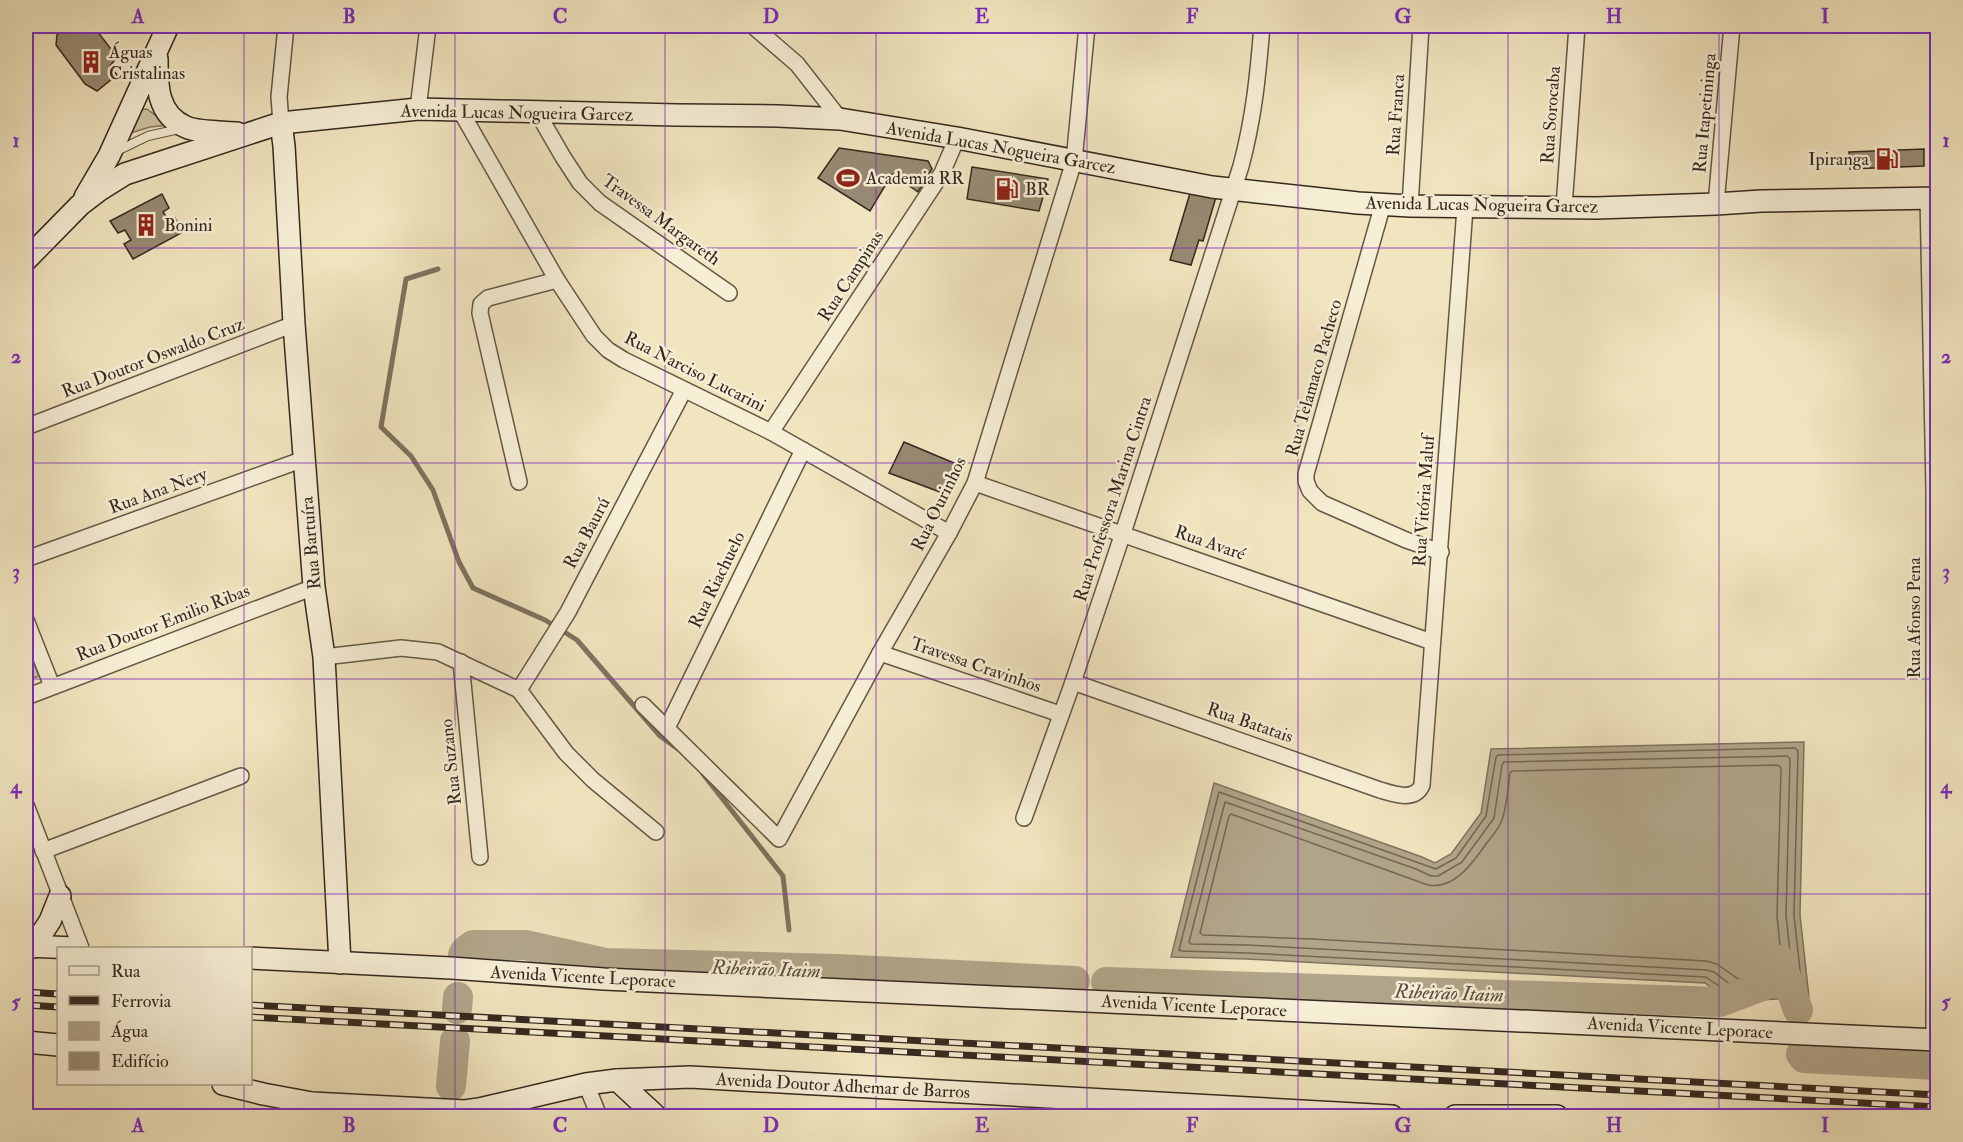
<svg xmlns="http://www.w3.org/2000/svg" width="1963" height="1142" font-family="'IM FELL Double Pica',serif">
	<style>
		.green { fill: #d1c5a4; stroke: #837662; stroke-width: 1.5 }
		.water { fill: #b1a589; stroke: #7f735f; stroke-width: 1.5 }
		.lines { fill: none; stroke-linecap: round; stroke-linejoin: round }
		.shore { stroke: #736654; stroke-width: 1.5 }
		.stream { stroke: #7f735f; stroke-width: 5 }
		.river { stroke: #b1a589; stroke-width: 30 }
		.building { fill: #978a72; stroke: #35281f; stroke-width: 1.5 }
		.lane-casing { stroke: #645747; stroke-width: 10 }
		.street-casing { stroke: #645747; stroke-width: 18 }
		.secondary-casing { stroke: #35281f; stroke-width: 24 }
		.lane { stroke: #f6eed5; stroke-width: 8 }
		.street { stroke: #f6eed5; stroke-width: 15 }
		.secondary { stroke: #f6eed5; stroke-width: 21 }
		.rail-casing { stroke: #35281f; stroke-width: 7 }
		.rail { stroke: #f6eed5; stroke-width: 4.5; stroke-dasharray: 14; stroke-linecap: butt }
		.grid { fill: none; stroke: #7b2cbf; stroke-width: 1.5; stroke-opacity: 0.55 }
		.labels { text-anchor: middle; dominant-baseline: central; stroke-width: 5; stroke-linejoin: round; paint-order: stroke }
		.poi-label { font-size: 18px; fill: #35281f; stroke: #f6eed5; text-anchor: start }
		.street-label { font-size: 18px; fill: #35281f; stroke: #f6eed5 }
		.water-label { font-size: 20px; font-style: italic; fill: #5a4e3f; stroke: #f6eed5 }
		.neatline { fill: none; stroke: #7b2cbf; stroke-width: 2 }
		.grid-label { font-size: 20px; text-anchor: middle; font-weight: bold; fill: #7b2cbf }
	</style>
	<rect width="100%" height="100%" fill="#f1e5bf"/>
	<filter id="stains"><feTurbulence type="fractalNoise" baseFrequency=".00333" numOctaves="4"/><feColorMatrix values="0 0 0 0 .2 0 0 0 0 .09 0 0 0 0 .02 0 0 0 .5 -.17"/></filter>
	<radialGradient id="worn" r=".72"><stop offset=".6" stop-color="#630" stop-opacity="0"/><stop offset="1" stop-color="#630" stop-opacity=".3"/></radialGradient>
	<g class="green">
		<path d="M147,109L168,125L150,127L124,135L137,110Z"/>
		<path d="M26,644L39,676L26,680Z"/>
	</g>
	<path class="water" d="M1804,742L1800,915L1809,997L1730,1002L1705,983L1246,959L1171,957L1214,783L1422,857L1435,863L1451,854L1481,813L1491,749Z"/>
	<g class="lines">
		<g class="shore">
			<path d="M1795,748L1798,751L1794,915L1802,989L1800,992L1733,996L1706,977L1247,953L1182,951L1179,950L1219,792L1436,869L1456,858L1486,816L1496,757L1498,755Z"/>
			<path d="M1787,756L1790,759L1786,915L1793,982L1791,985L1735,988L1714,972L1706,970L1247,945L1191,944L1189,942L1225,802L1416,869L1431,876H1438L1462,862L1494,818L1502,765L1504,762Z"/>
			<path d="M1778,765L1781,768L1777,916L1783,974L1781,977L1738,979L1717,964L1706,961L1312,939L1203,935L1200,933L1229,816L1231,814L1428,885C1455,890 1473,862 1486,844C1492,836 1499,829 1502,820C1507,806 1508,788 1510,773L1512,771Z"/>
		</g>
		<g class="stream">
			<path d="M438,269L406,279L381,427L411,456L433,490L459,562L473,588L545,620L577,640L660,736L678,749"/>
			<path d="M703,774L783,876L789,930"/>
		</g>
		<g class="river">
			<path d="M463,955L465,951L473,945H525L605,963L837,969L1075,981"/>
			<path d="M1780,960L1798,1010"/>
			<path d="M1106,982L1720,1002L1765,985"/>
			<path d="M457,1009L458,997"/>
			<path d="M1801,1054L1804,1058L1938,1065"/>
			<path d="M451,1086L455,1041"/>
		</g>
	</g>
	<g class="building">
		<path d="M68,26H81L84,29L94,27L117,57L110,66L117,75L97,91L85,84L56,45L57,35Z"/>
		<path d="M839,148L928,161L932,169L918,192L892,174L870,211L818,178Z"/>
		<path d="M1924,149V166L1850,169L1849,152Z"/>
		<path d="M972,167L1048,179L1039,211L967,199Z"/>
		<path d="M1191,190L1216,197L1203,241L1199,240L1191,265L1170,260Z"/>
		<path d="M162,194L169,208L163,212L169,221L175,218L183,232L133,259L124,244L131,240L125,230L118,233L110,221Z"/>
		<path d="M904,442L961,466L948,495L889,473Z"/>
	</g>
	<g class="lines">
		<g class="lane-casing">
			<path id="lane" d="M117,151L148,136L179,129"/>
		</g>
		<g class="street-casing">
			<g id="street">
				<path d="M753,26L797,64L840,119"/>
				<path d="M418,109L428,26"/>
				<path d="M460,110L557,280L594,336L608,350L624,360L771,432L949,533"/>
				<path d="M537,112L563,157L580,183L600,203L729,293"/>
				<path d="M281,123L279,97L286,26"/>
				<path d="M1928,197L1934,489V1039"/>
				<path d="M1383,204L1306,474V481L1310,491L1322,503L1406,540L1441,552"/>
				<path d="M1716,204L1732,26"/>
				<path d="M1410,206L1421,26"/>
				<path d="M1564,207L1577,26"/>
				<path d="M26,427L294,324"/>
				<path d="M771,432L942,173L957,138"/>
				<path d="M519,482L480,313L481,304L488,298L557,280"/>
				<path d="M975,483L1432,642"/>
				<path d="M26,559L304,459"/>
				<path d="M26,620L52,686"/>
				<path d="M880,653L1060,714"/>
				<path d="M324,657L401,648L438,652L519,690L566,753L593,780L656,832"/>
				<path d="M461,662L480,857"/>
				<path d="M1073,682L1380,790C1393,794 1415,802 1422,785L1465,208"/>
				<path d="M519,690L568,612L684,390"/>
				<path d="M26,697L314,587"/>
				<path d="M643,705L779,839L880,653L949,533L975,483L1074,161L1087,26"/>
				<path d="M667,728L803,450"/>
				<path d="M26,805L81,948"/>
				<path d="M1024,818L1073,682L1123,533L1241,166C1254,117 1258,75 1262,26"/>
				<path d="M43,851L241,776"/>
				<path d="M586,1084L599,1116"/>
			</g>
		</g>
		<g class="secondary-casing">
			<g id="secondary">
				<path d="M157,59C157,85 157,115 186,127C196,132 224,132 237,133"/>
				<path d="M281,123L284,146L294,324L314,587L324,657L340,963"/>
				<path d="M85,197L109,156L168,26"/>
				<path d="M26,260L80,205L101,189L125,174L281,123L418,109L677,115L778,116L840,119L957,138L1212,187L1358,203L1410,206L1596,208L1716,204L1761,201L1938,198"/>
				<path d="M26,946L75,948"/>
				<path d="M33,947L50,921L60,896"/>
				<path d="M250,958L451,968L604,979L1938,1040"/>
				<path d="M26,1042L58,1045"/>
				<path d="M617,1080L656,1116"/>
				<path d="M223,1084L263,1094L312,1103L465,1111L479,1109L586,1084L617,1080L690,1077L1392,1116"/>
				<path d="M1455,1116H1557"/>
			</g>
		</g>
		<use href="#lane" class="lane"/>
		<use href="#street" class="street"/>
		<use href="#secondary" class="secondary"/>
		<g class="rail-casing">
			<g id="rail">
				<path d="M26,992L58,994"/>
				<path d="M26,1005L58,1007"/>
				<path d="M250,1005L1938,1095"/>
				<path d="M250,1017L1938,1107"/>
			</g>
		</g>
		<use href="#rail" class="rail"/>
	</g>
	<path class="grid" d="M244,26V948M455,26V1116M665,26V1116M876,26V1116M1087,26V1116M1298,26V1116M1508,26V1116M1719,26V1116M26,248H1938M26,463H1938M26,679H1938M26,894H1938M244,1084V1116"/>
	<defs>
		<g id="building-bare" transform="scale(1.8)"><path d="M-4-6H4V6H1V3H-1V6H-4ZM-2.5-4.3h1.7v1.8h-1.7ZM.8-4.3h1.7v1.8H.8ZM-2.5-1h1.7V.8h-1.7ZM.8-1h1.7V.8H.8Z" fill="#8f2418" stroke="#f6eed5" stroke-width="2.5" paint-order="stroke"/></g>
		<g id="fuel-bare" transform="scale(1.8)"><path d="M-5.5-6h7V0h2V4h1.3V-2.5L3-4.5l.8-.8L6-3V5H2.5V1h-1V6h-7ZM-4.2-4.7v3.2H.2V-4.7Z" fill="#8f2418" stroke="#f6eed5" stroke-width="2.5" paint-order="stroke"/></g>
		<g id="stadium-bare" transform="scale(1.8)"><path d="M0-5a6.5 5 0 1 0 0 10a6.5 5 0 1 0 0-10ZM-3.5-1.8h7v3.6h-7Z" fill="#8f2418" stroke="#f6eed5" stroke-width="2.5" paint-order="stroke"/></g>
	</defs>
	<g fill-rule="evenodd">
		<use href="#building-bare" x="91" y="62"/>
		<use href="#fuel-bare" x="1887" y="159"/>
		<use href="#stadium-bare" x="848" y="178"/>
		<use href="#fuel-bare" x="1007" y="189"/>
		<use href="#building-bare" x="146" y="225"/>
	</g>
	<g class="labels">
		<g class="poi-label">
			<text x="109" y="52">Águas<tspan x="109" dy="21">Cristalinas</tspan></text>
			<text x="1869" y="159" text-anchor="end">Ipiranga</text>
			<text x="866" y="178">Academia RR</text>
			<text x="1025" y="189">BR</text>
			<text x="164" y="225">Bonini</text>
		</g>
		<g class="street-label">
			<text transform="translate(517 113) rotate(1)">Avenida Lucas Nogueira Garcez</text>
			<text transform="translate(1705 113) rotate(-85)">Rua Itapetininga</text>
			<text transform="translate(1396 115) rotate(-86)">Rua Franca</text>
			<text transform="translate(1551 115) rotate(-86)">Rua Sorocaba</text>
			<text transform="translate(1001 148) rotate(10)">Avenida Lucas Nogueira Garcez</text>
			<text transform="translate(1482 205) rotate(1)">Avenida Lucas Nogueira Garcez</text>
			<text transform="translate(661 220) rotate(36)">Travessa Margareth</text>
			<text transform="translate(851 276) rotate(-57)">Rua Campinas</text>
			<text transform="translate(153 358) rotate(-21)">Rua Doutor Oswaldo Cruz</text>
			<text transform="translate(695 372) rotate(27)">Rua Narciso Lucarini</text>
			<text transform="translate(1314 378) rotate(-74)">Rua Telamaco Pacheco</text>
			<text transform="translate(158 491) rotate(-20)">Rua Ana Nery</text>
			<text transform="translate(1113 499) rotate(-72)">Rua Professora Marina Cintra</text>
			<text transform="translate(1424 501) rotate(-86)">Rua Vitória Maluf</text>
			<text transform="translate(939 504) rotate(-64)">Rua Ourinhos</text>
			<text transform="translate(587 533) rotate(-62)">Rua Baurú</text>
			<text transform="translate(311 543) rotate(-95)">Rua Bartuíra</text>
			<text transform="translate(1210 543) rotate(19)">Rua Avaré</text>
			<text transform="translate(717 580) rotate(-64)">Rua Riachuelo</text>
			<text transform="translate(1914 618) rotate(-90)">Rua Afonso Pena</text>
			<text transform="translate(163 623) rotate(-21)">Rua Doutor Emilio Ribas</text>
			<text transform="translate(976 665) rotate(19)">Travessa Cravinhos</text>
			<text transform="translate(1250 723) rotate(19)">Rua Batatais</text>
			<text transform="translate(451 762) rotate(-96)">Rua Suzano</text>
			<text transform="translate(583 977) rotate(3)">Avenida Vicente Leporace</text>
			<text transform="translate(1194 1006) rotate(3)">Avenida Vicente Leporace</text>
			<text transform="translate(1680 1028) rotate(3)">Avenida Vicente Leporace</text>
			<text transform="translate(843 1086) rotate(3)">Avenida Doutor Adhemar de Barros</text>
		</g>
		<g class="water-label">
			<text transform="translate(766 969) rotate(2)">Ribeirão Itaim</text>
			<text transform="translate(1449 993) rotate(2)">Ribeirão Itaim</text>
		</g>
	</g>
	<rect width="1963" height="1142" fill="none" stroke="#f1e5bf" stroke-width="66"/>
	<rect x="57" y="947" width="195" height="138" fill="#f6eed5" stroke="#a99f8c" stroke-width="1.5"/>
	<rect x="69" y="966" width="30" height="9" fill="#f6eed5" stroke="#a99f8c" stroke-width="1.5"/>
	<text x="111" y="977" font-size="18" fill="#35281f">Rua</text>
	<rect x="69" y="996" width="30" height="9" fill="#35281f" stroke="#a99f8c" stroke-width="1.5"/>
	<text x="111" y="1007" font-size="18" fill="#35281f">Ferrovia</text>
	<rect x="69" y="1022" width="30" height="18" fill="#b1a589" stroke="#a99f8c" stroke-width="1.5"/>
	<text x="111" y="1037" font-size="18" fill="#35281f">Água</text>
	<rect x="69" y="1052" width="30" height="18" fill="#978a72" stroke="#a99f8c" stroke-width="1.5"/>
	<text x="111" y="1067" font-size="18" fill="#35281f">Edifício</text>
	<rect x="33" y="33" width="1897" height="1076" class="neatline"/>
	<g class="grid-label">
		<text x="138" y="23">A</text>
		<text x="349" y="23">B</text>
		<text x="560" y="23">C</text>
		<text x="771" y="23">D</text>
		<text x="982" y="23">E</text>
		<text x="1192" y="23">F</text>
		<text x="1403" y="23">G</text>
		<text x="1614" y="23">H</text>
		<text x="1825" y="23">I</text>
		<text x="16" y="147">1</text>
		<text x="1946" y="147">1</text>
		<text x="16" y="363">2</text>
		<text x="1946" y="363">2</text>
		<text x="16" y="578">3</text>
		<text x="1946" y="578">3</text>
		<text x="16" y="793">4</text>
		<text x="1946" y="793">4</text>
		<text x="16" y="1008">5</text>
		<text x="1946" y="1008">5</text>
		<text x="138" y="1132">A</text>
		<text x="349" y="1132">B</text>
		<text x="560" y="1132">C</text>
		<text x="771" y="1132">D</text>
		<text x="982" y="1132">E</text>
		<text x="1192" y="1132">F</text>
		<text x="1403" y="1132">G</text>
		<text x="1614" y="1132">H</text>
		<text x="1825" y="1132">I</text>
	</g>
	<rect width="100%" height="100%" filter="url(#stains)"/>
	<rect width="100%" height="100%" fill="url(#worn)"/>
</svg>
